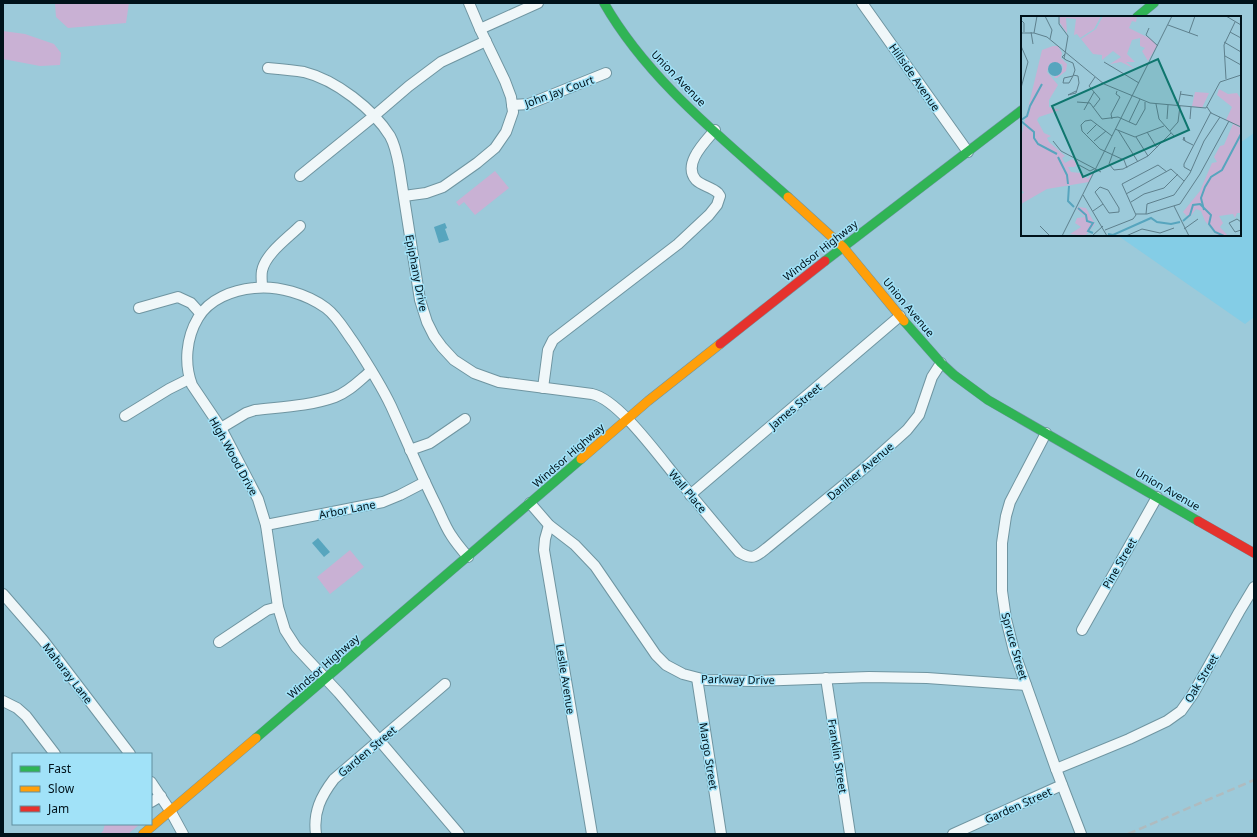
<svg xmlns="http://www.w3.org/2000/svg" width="1257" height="837" font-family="'Noto Sans',sans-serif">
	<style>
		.built { fill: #84cde6 }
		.green { fill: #c9b1d4 }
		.water { fill: #57a5be }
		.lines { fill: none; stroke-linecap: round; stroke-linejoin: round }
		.street-casing { stroke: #6f95a1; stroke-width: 12 }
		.fast-casing { stroke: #6f95a1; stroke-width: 10 }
		.slow-casing { stroke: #6f95a1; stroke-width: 10 }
		.jam-casing { stroke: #6f95a1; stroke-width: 10 }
		.street { stroke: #f0f7f9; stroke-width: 10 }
		.fast { stroke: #30b455; stroke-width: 9 }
		.slow { stroke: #ff9f0a; stroke-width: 9 }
		.jam { stroke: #e5322d; stroke-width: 9 }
		.rail { stroke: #afbbbf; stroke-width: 2.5; stroke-dasharray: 8 4; stroke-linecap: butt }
		.labels { text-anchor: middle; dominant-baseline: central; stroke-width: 3; stroke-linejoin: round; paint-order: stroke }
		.street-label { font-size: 11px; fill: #00121a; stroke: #a1e2f8 }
		.inset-river { fill: none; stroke: #57a5be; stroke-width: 2 }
		.inset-road { fill: none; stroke: #5e808d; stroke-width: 1 }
		.view { fill: #0f766e; fill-opacity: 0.15; stroke: #0f766e; stroke-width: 2 }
		.inset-edge { fill: none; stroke: #00121a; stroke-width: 2 }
	</style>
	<rect width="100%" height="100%" fill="#9ccada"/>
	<path class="built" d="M1254,133V293L1252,295L1254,298V317L1245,324L1117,235H1240V143Z"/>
	<g class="green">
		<path d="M55,3H129L126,23L68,28L56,17Z"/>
		<path d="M3,31L25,34L54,44L61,53L60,65L40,66L3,59Z"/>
		<path d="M495,171L509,188L475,215L464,202L459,206L456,202Z"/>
		<path d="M350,550L364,567L330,594L317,577Z"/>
		<path d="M105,824H140L128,834H100L103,831Z"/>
	</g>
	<g class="water">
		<path d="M445,223L447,228L445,229L449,240L439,243L434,227Z"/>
		<path d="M318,538L330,552L324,557L312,543Z"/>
	</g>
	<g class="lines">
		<g class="street-casing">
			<g id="street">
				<path d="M862,3L968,152"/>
				<path d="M480,29L538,3"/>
				<path d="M268,68C280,69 293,70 304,72C336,80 373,109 390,136C395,145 397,155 399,166L420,300L427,322L434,336L442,347L454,360L474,373L499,382L592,394C620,400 662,461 682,484C701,507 720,530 739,552C753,561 757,556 768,547L867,466L907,430L919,415L932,377L941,363"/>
				<path d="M512,105L529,104L606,73"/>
				<path d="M300,176L374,116L409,86L441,62L486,41"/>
				<path d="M404,196L426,193L443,187L477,163L495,148L506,132L513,112L511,97L505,81L480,29L469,3"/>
				<path d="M262,287C262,282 261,276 262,271C265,254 288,238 300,226"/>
				<path d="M139,308L178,297L191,303L200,313"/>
				<path d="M543,388L548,350L553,340L678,244L709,215L717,205L720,196L718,193C712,187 702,186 696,180C682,164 705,142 715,130"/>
				<path d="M125,416L169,389L189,379"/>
				<path d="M221,428L246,413L255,410C281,407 310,406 335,397C349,392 360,380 371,371"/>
				<path d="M1046,433L1010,502L1006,516L1002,543V591L1006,619L1014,651L1056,769L1081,834"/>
				<path d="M410,450L430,443L465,419"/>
				<path d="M690,495L900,316"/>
				<path d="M530,503L549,525L575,545L595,566L656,655L666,665L683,674L706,680L753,681L869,677L927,678L1026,685"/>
				<path d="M266,525L383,502L400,495L425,482"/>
				<path d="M549,525L545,539L544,550L592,834"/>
				<path d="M3,594L43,640L130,754"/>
				<path d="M1082,630L1157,497"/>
				<path d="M219,642L267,610L278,607"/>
				<path d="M697,678L721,834"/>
				<path d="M826,678L850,834"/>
				<path d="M3,701L17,708L26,716L55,754"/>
				<path d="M1056,769L1129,739L1167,721L1181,711L1193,694L1239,612L1254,587"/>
				<path d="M151,782L171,812L183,834"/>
				<path d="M151,802L161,796"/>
				<path d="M316,834C313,812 321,796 334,779L445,684"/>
				<path d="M459,834L339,693L296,647L285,630L278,607L266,525L258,499L221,428L192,385C184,364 186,338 198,318C209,299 233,290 254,288C277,285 307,294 326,308C338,317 345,331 354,343C367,363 381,385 391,406C406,439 420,473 436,505C441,515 445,526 451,535C456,543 462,550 468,557"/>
				<path d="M953,834L1062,785"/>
			</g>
		</g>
		<g class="fast-casing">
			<g id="fast">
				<path d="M604,3C648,80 722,138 788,197"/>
				<path d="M1137,17L1154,3"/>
				<path d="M825,261L1022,110"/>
				<path d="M904,321L941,363L954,375L988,400L1198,521"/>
				<path d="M256,738L581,459"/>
			</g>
		</g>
		<g class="slow-casing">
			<g id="slow">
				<path d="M788,197L843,247L904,321"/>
				<path d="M581,459L648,401L720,344"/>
				<path d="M143,834L256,738"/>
			</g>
		</g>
		<g class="jam-casing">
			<g id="jam">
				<path d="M720,344L825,261"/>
				<path d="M1198,521L1254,553"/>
			</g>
		</g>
		<use href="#street" class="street"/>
		<use href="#fast" class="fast"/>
		<use href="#slow" class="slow"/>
		<use href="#jam" class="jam"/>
		<path class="rail" d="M1128,834L1254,780"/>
	</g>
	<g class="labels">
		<g class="street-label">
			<text transform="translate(915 77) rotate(55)">Hillside Avenue</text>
			<text transform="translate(679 78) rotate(46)">Union Avenue</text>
			<text transform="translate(559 91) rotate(-20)">John Jay Court</text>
			<text transform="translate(820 250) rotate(-38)">Windsor Highway</text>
			<text transform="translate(417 273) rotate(79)">Epiphany Drive</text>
			<text transform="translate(909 307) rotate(50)">Union Avenue</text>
			<text transform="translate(795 406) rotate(-40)">James Street</text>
			<text transform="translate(568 455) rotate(-41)">Windsor Highway</text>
			<text transform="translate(234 456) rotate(61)">High Wood Drive</text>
			<text transform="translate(860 471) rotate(-40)">Daniher Avenue</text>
			<text transform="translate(1168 489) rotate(30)">Union Avenue</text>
			<text transform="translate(688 491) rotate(50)">Wall Place</text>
			<text transform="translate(347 509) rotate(-11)">Arbor Lane</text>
			<text transform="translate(1119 563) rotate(-60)">Pine Street</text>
			<text transform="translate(1015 646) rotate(74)">Spruce Street</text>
			<text transform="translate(323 666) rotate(-41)">Windsor Highway</text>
			<text transform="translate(68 673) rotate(52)">Maharay Lane</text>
			<text transform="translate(1201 678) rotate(-59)">Oak Street</text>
			<text transform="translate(566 679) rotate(81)">Leslie Avenue</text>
			<text transform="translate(738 679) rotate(1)">Parkway Drive</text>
			<text transform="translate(367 751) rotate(-40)">Garden Street</text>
			<text transform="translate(709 756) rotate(81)">Margo Street</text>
			<text transform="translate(838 756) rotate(81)">Franklin Street</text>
			<text transform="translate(1018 805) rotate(-24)">Garden Street</text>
		</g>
	</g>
	<g transform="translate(1021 16)">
		<rect width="220" height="220" fill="#9ccada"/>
		<path d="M38,0H80L73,13L59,22L56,18L53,19L55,3L45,2L46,17L39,7ZM82,0H116L115,6L111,5L108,12L130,23L136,30L127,45L121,35L124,32L119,30V22L111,24L106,38L114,46H105L114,53L100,46L89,48L100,41L92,35L81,44V39L72,38L60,23L75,13ZM32,30H37L41,37L40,42L46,48L45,55L36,62H34L29,58L33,61L37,59L42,52L41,48L29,47L26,56L37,69L28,84V91L39,94L18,101L16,104L23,117L30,120L26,122L28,126L44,140L41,142L44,147L51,143L56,147L54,151H47L50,156L59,157L67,163L72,155L68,166L26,173L0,188V178L3,177L0,173L1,117L21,34ZM198,73L207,78L216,77L220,83V111L205,104L211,91L196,79ZM174,76L188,77L181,92L171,90ZM212,108L220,112V197H216L214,202L212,198L198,200L202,207L199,211L207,220H197L184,205L180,195L175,193L168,202L162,196L179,175L191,147L196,146L193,141L199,130L203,129ZM57,191L65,192L74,208L64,220L49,218L60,211L54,207L56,202L64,201L56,193Z" fill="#c9b1d4"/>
		<path d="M27 53a7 7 0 1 1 14 0a7 7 0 1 1-14 0Z" fill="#57a5be"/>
		<path class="inset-river" d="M0,104L6,100L9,90L21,68M0,105L13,116V122L17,128L36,138M37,141L46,159L47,168M48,170L47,185L53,191M57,192L65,199L66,205L72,207L67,215L72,217M183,194L180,182L184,171L190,161L201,154L220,118M162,205L169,199L172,189L179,188L190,199L188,208L194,216L203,220M87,218L92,219L130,202L136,206L150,208L159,206"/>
		<path class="inset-road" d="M24,0L31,14L29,23M38,0V8L47,20L44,38M205,0L220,9M0,4L3,7V16M147,9L177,20M128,12L125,19L137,30M10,16L12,28M209,16L220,22M0,17H13L26,21L83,68L129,87L185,92L199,66L220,59M13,17L16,0M168,17L174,0M203,26L220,36M0,30L7,46L0,72M44,38L43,42L45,44L41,41ZM204,40L220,49M45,44L52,47L54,54L52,60L48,67H42L43,62L52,60M83,46L118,67M52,59L57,60L58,67L55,77L47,79L55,75M205,63L203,29L214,6M159,78L172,80M56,86L69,87L81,103L97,101L115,109L124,93V86M135,88L138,103L153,120M157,90L160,75M186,91L190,97L220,111M72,92L79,83L68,70L74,61M63,94L73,76M91,103L90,98L99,81L95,78L96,75M146,103L147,89M169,103L170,91M108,106L119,83M94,113L114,121L143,110M97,114L117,146M149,115L157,106L159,90M126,116L136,132M66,118L76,108M91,120L70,104L64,105L60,109L61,115L79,133L103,144L106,152M115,121L127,140M32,125L40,135L80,156M73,125L85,115M164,125L163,121L162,124H163L164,125L172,129M94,131L88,148L93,154L102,153L127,140L150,117M58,149L69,155L73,153M170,155L163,151V148L190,96M79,171L87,174L98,192V196L88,197L74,176ZM105,178L150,153L163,165M62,179L86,220M110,186L123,178L143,172L157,158M153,190L168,220M72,195L82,188M115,198H126L159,188L179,158L208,105M125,198L126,188L153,179L169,157L183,125L199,101M220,206L216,203L208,207L214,216L220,214M19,210L29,220M163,213L177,203M84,214L112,203L115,199L101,168L137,149L146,156M41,220L151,0M71,220L82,210M105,220L121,213L139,217L153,212"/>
		<path class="view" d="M137,43L168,114L62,161L31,90Z"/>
		<rect width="220" height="220" class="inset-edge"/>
	</g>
	<rect width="1257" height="837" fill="none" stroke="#00121a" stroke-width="8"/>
	<rect x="12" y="753" width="140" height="72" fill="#a1e2f8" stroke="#618f9f"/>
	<rect x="20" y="766" width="20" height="6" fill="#30b455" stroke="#618f9f"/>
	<text x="48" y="773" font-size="12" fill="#00121a">Fast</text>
	<rect x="20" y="786" width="20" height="6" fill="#ff9f0a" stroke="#618f9f"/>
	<text x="48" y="793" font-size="12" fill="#00121a">Slow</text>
	<rect x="20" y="806" width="20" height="6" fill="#e5322d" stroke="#618f9f"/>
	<text x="48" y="813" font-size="12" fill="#00121a">Jam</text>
</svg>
